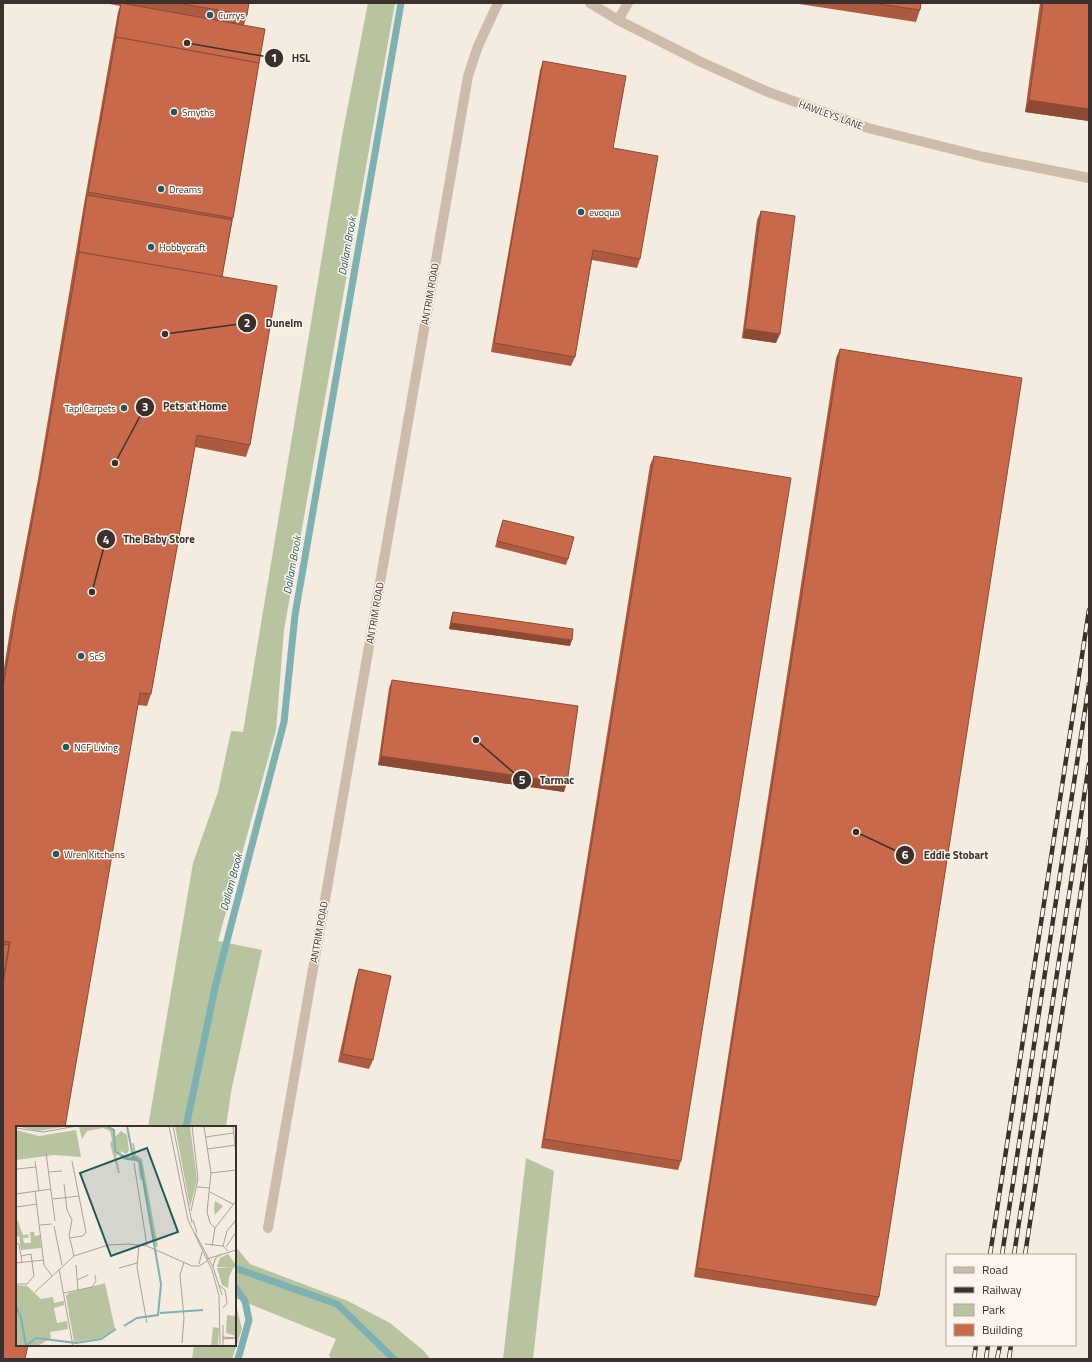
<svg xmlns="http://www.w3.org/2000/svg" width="1092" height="1362" font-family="'Titillium Web',sans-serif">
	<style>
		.green { fill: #b8c4a0 }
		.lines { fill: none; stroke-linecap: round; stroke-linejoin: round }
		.stream { stroke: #7fb0b2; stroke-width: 7 }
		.minor { stroke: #cdbbac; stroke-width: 10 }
		.tertiary { stroke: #cdbbac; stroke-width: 10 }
		.rail-casing { stroke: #3b302b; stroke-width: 4.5 }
		.rail { stroke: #fbf5ee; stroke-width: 3; stroke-dasharray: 9; stroke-linecap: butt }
		.wall { fill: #ac5a40 }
		.shaded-wall { fill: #8c4a34 }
		.building { fill: #c8694b; stroke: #8c4a34 }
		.poi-dot { fill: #1f5a5e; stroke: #fbf5ee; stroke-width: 1.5 }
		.labels { text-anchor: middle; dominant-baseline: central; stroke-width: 3; stroke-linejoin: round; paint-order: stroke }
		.poi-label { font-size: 10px; fill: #3b302b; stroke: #fbf5ee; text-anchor: start }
		.street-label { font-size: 10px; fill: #3b302b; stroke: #fbf5ee }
		.water-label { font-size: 11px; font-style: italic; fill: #1f5a5e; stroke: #fbf5ee }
		.inset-river { fill: none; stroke: #7fb0b2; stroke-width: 2 }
		.inset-road { fill: none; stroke: #aaa098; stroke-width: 1 }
		.view { fill: #1f5a5e; fill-opacity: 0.15; stroke: #1f5a5e; stroke-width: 2 }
		.inset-edge { fill: none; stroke: #3b302b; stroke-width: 2 }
		.leader { fill: none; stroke: #3b302b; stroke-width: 1.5 }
		.callout-dot { fill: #3b302b; stroke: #fbf5ee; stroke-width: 1.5 }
		.mark-label { font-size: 12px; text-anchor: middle; font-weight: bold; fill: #fff }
		.callout-label { font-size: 11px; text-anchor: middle; font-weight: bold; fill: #3b302b; stroke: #fbf5ee; stroke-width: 3; stroke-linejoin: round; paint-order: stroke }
	</style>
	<rect width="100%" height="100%" fill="#f4ebe1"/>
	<g class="green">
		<path d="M368,3H395L284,630L276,730L218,941L262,950L231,1092L226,1127H148L193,863L218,792L231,731L243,732L342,136Z"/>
		<path d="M526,1158L554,1171L533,1359H503Z"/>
		<path d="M235,1246L250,1264L348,1301L390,1323L424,1351L430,1359H331L329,1355L336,1339L235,1298Z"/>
		<path d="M235,1301L242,1329L232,1359H192L194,1345H235Z"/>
	</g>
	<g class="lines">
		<g class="stream">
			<path d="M186,1127L216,983L284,722L295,615L401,3"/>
			<path d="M235,1268L337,1304L394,1359"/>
			<path d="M235,1287L245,1301L249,1320L238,1359"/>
		</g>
		<g class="minor">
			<path d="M618,20L628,3"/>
			<path d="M268,1228L468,76L478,46L498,3"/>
		</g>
		<path class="tertiary" d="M590,3L618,20L701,62L768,92L868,128L984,157L1089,178"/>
		<g class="rail-casing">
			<g id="rail">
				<path d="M990,1255L1089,610"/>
				<path d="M1002,1255L1089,684"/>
				<path d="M1014,1255L1089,764"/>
				<path d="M1025,1255L1089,839"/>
				<path d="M974,1359L976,1345"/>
				<path d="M986,1359L988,1345"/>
				<path d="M997,1359L1000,1345"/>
				<path d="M1009,1359L1011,1345"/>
			</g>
		</g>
		<use href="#rail" class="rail"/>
	</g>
	<g class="wall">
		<path d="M105,3H249L247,15L244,25L259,63L233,218L222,277L250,445L246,457L195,447L151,694L147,706L138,705L3,1359V674L13,612L38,479L84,204L118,12L120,6Z"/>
		<path d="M793,3H921L920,10L916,22Z"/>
		<path d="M1040,3H1089V121L1025,112Z"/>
		<path d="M543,61L613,148L640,259L637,268L592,260L575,357L571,366L491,352L540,70Z"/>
		<path d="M761,211L776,343L742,338L757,220Z"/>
		<path d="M840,349L879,1297L876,1306L694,1277L836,358Z"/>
		<path d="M654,456L681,1161L678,1170L541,1148L650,465Z"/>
		<path d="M503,520L568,559L566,565L495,547Z"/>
		<path d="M453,612L570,646L449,629L451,618Z"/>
		<path d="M392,680L564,792L378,765L389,688Z"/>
		<path d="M359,969L373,1060L369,1069L338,1062L356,978Z"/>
	</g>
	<g class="shaded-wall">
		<path d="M1029,100L1089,109V121L1025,112Z"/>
		<path d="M745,329L780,334L776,343L742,338Z"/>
		<path d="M451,623L572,640L570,646L449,629Z"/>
		<path d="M381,756L567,783L564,792L378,765Z"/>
	</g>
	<g class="building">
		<path d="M121,3L265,29L259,63L116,37L115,40Z"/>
		<path d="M177,3H249L247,15Z"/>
		<path d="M872,3H921L920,10Z"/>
		<path d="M1043,3H1089V109L1029,100Z"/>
		<path d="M116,37L259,63L233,218L88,192Z"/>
		<path d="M543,61L626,76L613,148L658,156L640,259L593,250L575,357L494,343Z"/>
		<path d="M87,195L232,220L222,277L79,252L78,255Z"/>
		<path d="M761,211L795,216L780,334L745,329Z"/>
		<path d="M79,252L277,286L250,445L197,435L151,694L140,693L65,1127H17V1345H28L25,1359H3V984L10,942L3,941V687L18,600L42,467Z"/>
		<path d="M840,349L1022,378L879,1297L697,1268Z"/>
		<path d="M654,456L791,478L681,1161L544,1139Z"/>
		<path d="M503,520L574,537L568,559L497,541Z"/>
		<path d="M453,612L573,629L572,640L451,623Z"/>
		<path d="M392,680L578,706L567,783L381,756Z"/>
		<path d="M3,944L9,945L3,980Z"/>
		<path d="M359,969L391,976L373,1060L342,1054Z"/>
	</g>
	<g class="poi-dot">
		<circle cx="210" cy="15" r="4"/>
		<circle cx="174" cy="112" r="4"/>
		<circle cx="161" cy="189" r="4"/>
		<circle cx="581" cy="212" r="4"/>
		<circle cx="151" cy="247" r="4"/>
		<circle cx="124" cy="408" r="4"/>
		<circle cx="81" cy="656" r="4"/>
		<circle cx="66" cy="747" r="4"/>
		<circle cx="56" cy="854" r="4"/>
	</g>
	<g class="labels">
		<g class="poi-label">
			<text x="218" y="15">Currys</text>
			<text x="182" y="112">Smyths</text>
			<text x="169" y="189">Dreams</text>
			<text x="589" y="212">evoqua</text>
			<text x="159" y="247">Hobbycraft</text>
			<text x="116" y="408" text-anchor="end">Tapi Carpets</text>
			<text x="89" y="656">ScS</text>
			<text x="74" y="747">NCF Living</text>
			<text x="64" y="854">Wren Kitchens</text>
		</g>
		<g class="street-label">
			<text transform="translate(831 115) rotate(20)">HAWLEYS LANE</text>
			<text transform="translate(430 294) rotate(-80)">ANTRIM ROAD</text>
			<text transform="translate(375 613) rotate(-80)">ANTRIM ROAD</text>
			<text transform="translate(319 932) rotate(-80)">ANTRIM ROAD</text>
		</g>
		<g class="water-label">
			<text transform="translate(347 246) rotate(-80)">Dallam Brook</text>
			<text transform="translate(292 565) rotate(-80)">Dallam Brook</text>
			<text transform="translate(231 882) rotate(-75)">Dallam Brook</text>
		</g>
	</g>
	<g transform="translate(16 1126)">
		<rect width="220" height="220" fill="#f4ebe1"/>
		<path d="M0,0H53L22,5ZM90,0L97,3L99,11L105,5L111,9L113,25L110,28L105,25V28L118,31L116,17H118L120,29L126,33L142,121L138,120L127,53L124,54L122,36L106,33L102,28L100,30L104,47H102L94,18L96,14L94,5L87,2L71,5L66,13L63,1ZM159,0H174L181,54L174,81ZM0,4L23,10L60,4L65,31L38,29L0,34ZM199,75L207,80L199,89L198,83ZM0,90L7,109L12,108L13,112H7L8,117H15L14,106H18L19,110L24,109L25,122L5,124L3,110L0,111ZM212,128L220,139L218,142L201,141L204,132ZM201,142H217L213,151L212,162L206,159ZM89,157L99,203L84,212L58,216L50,170L53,167ZM0,159L11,160L25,173L37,171L38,177L48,175V179L38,182L41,197L51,195L52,203L34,206L35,212L22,220H0ZM211,189L220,190V210L210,207ZM197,201L203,202L202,220H195Z" fill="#b8c4a0"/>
		<path class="inset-river" d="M91,0L98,4L99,25L112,33H120M0,180L5,192L10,220M144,187L187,184M108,200L121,192L142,189L145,158L124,36L117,31L111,0M11,219L20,212L60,217L85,213L100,203"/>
		<path class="inset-road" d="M153,0L172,94L196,144L203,170L204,220M157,0L176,97M188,0L195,47L191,86L194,97L199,102M217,0L220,30M0,2L27,6L61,0M190,11L217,7M191,23L220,19M30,27L39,95M19,35L23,65M118,37L131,120M1,43L20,41M32,46L46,45M195,47L220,44M48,58L51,84L56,94L53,109L58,130M181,61L194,62M19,65L28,139L36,150M194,66L217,78M0,68L35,63M37,73L63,70M0,81L21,78M175,85L182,53L176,0M177,94L181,107M24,99L36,98M38,100L46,139M179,107L197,141L206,169M53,112L67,110L70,106L56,35M0,117L3,118L6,136M189,118L207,120L212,125M123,119L121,141L131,197M196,120L199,102L220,75M207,120L211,105L220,94M210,121L220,106M191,133L220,124M0,137L28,134M183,138L186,126M60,139L62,164M197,141L199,133L205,128M103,142L121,137M43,143L57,220M61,154L72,149M0,158H11L18,150L15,128L5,130M203,159L209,164L211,177L207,182M19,166L58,130L92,119L113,118L131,120L176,140H183L191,135M48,167L76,161L80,155L79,149M206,211L220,212M207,213L219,212M166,217L168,192L164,149L168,136M207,220V199"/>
		<path class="view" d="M131,22L162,106L95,130L64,47Z"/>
		<rect width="220" height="220" class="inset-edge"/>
	</g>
	<path class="leader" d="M187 43L274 58M165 334L247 323M115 463L145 407M92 592L106 539M476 740L522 780M856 832L905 855"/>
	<g class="callout-dot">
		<circle cx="187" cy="43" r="4"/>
		<circle cx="165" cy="334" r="4"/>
		<circle cx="115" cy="463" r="4"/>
		<circle cx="92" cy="592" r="4"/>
		<circle cx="476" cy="740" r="4"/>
		<circle cx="856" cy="832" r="4"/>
		<circle cx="274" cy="58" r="10"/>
		<circle cx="247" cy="323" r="10"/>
		<circle cx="145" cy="407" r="10"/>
		<circle cx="106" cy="539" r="10"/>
		<circle cx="522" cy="780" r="10"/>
		<circle cx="905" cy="855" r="10"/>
	</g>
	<g class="mark-label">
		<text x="274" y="62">1</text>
		<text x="247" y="327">2</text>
		<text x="145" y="411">3</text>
		<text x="106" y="544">4</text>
		<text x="522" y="784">5</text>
		<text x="905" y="859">6</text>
	</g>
	<g class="callout-label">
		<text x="301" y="62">HSL</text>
		<text x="284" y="327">Dunelm</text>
		<text x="195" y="410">Pets at Home</text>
		<text x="159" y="543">The Baby Store</text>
		<text x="557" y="784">Tarmac</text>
		<text x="956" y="859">Eddie Stobart</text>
	</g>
	<rect width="1092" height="1362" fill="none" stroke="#3b302b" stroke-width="8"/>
	<rect x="946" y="1254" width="130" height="92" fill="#fbf5ee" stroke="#aea6a0"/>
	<rect x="954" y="1267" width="20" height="6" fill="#cdbbac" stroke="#aea6a0"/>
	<text x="982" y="1274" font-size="12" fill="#3b302b">Road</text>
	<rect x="954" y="1287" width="20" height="6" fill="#3b302b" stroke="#aea6a0"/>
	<text x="982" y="1294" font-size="12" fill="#3b302b">Railway</text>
	<rect x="954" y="1304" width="20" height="12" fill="#b8c4a0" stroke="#aea6a0"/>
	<text x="982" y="1314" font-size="12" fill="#3b302b">Park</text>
	<rect x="954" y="1324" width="20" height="12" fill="#c8694b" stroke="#aea6a0"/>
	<text x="982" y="1334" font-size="12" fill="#3b302b">Building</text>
</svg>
